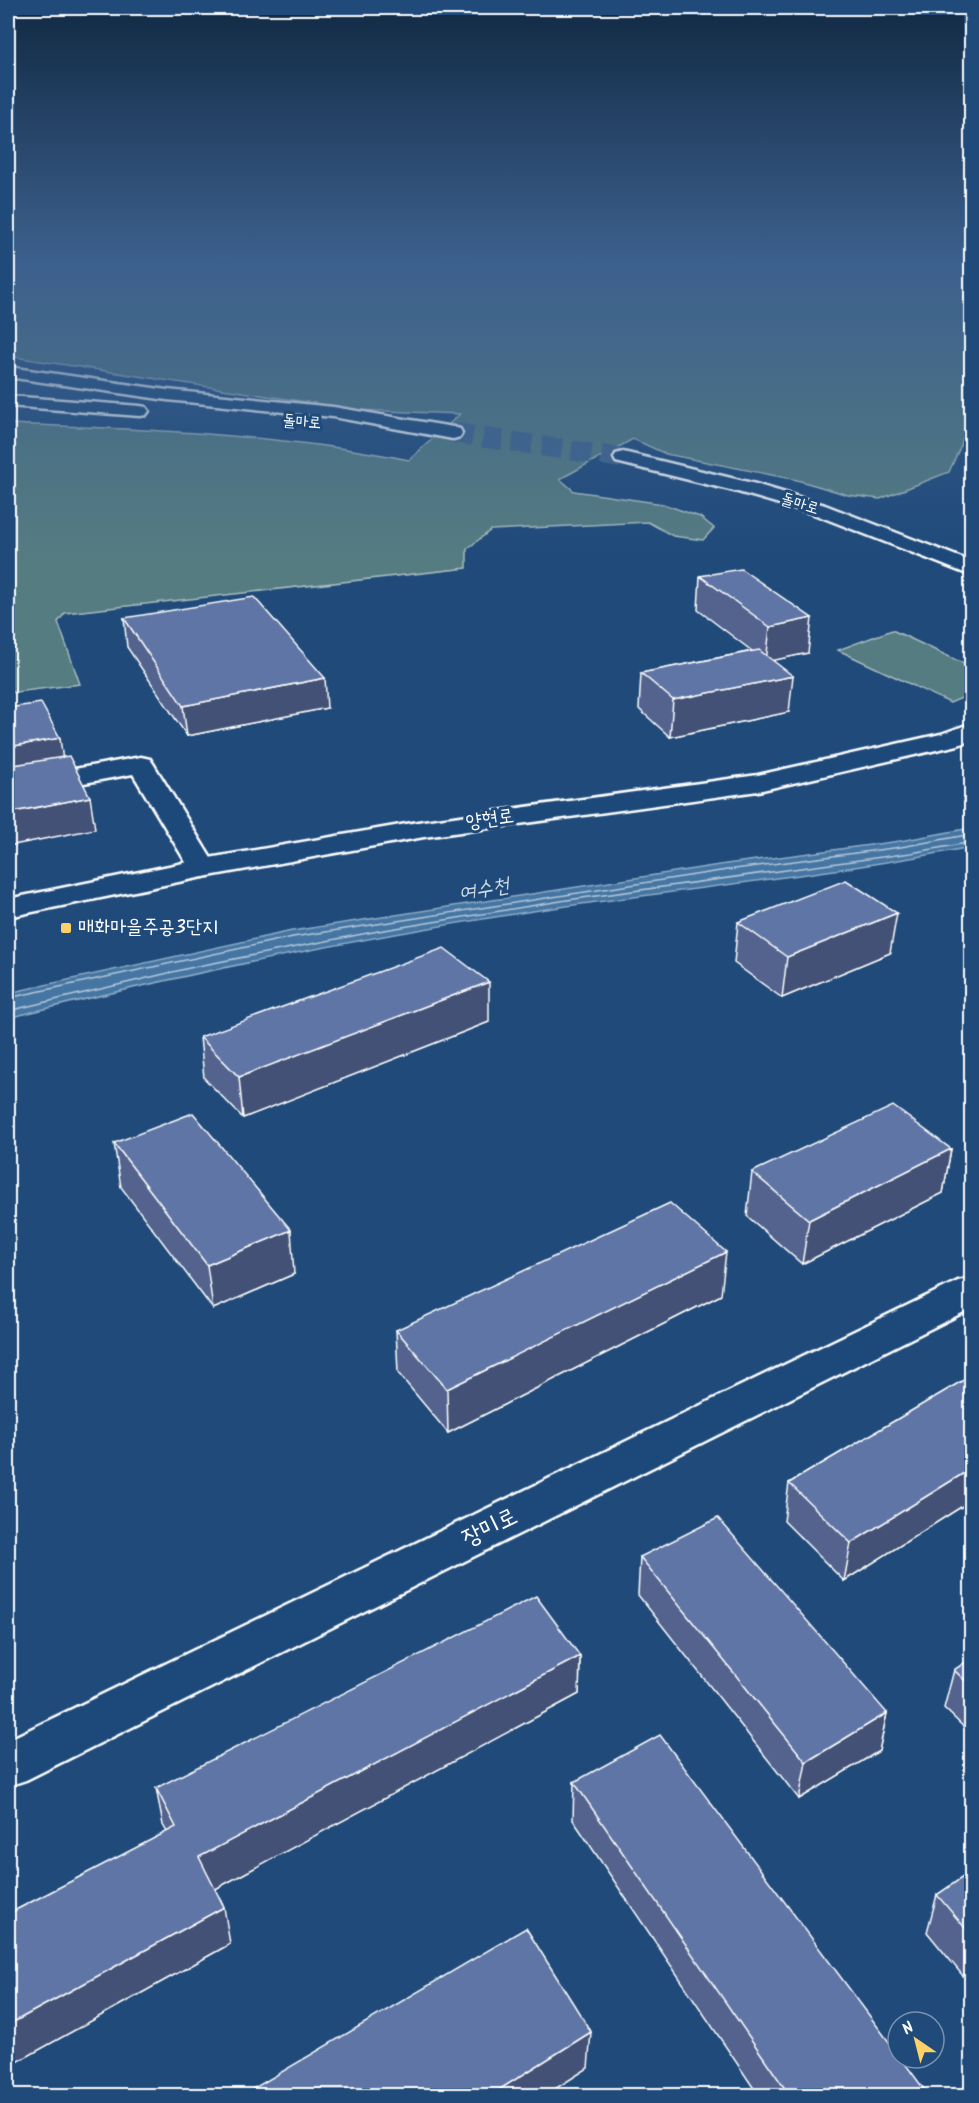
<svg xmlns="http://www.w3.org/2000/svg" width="979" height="2103" font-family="Kalam,'Poor Story',sans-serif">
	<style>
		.green { fill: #547b81; stroke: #aabdc0; stroke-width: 1.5 }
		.water { fill: #4575a2; stroke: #8facc7; stroke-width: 1.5 }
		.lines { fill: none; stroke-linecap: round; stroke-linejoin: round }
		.shore { stroke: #b5c8da; stroke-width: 1.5 }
		.primary-tunnel { stroke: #41658e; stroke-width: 20; stroke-dasharray: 20 10; stroke-linecap: butt }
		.minor-casing { stroke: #fff; stroke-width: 5 }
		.tertiary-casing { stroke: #fff; stroke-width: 5 }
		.secondary-casing { stroke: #fff; stroke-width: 5 }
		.primary-casing { stroke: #fff; stroke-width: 5 }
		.minor { fill: #1f4a7a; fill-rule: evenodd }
		.tertiary { fill: #1f4a7a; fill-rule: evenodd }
		.secondary { fill: #1f4a7a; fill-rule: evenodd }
		.primary { fill: #1f4a7a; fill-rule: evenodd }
		.wall { fill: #52648e; stroke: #fff; stroke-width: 1.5 }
		.shaded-wall { fill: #425174; stroke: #fff; stroke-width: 1.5 }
		.building { fill: #5f74a5; stroke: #fff; stroke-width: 1.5 }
		.poi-dot { fill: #ffd166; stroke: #1f4a7a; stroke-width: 2 }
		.labels { text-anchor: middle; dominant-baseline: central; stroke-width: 6; stroke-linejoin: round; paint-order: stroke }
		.far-street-label { font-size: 16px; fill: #fff; stroke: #1f4a7a }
		.street-label { font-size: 20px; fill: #fff; stroke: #1f4a7a }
		.poi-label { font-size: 20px; fill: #fff; stroke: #1f4a7a; text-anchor: start }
		.water-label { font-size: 21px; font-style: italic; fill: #d0dce8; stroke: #1f4a7a }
		.near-street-label { font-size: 24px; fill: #fff; stroke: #1f4a7a }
	</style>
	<rect width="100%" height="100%" fill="#1f4a7a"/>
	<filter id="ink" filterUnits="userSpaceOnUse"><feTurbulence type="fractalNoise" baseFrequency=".0167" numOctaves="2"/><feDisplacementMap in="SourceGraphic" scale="12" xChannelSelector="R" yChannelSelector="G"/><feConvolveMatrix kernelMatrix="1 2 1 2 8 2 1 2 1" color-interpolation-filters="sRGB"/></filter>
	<g filter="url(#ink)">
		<g class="green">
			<path d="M8,263H971V408L961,445L949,472L880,499L848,495L797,480L666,454L633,439L560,479L574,491L663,504L700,517L714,528L703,540L673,536L648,522L491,530L467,549V568L65,613L58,622L80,684L8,693V424C141,429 277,434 409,460L460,414L358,410L8,356Z"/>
			<path d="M892,630L971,667V694L950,703L838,650Z"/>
		</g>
		<path class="water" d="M971,828V847C838,873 702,887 567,906C379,933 192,972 8,1018V993L292,931L726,864L900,841Z"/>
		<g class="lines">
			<g class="shore">
				<path d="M8,998L293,937L727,870L901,847L972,834"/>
				<path d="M8,1011L198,966L378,931L567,900L911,853L972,842"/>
			</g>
			<path class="primary-tunnel" d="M453,433L623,458"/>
			<g class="minor-casing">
				<path id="minor" d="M141,757L150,759L154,765L217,868L213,874L203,877L193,874L133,774L8,797V781Z"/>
			</g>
			<g class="tertiary-casing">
				<path id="tertiary" d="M972,1278V1308L26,1780L8,1786V1740L958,1281Z"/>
			</g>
			<g class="secondary-casing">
				<path id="secondary" d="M972,723V740L958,745L758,791L424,837L203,877L8,917V899L203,859L424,821L758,775L941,734Z"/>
			</g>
			<g class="primary-casing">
				<g id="primary">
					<path d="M8,367L167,390L333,407L453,427L460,429L462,433L460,437L453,439L333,417L167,400L8,377Z"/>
					<path d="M8,396L140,406L146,407L149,411L146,415L140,416L8,406Z"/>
					<path d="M623,452L752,483L825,505L972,562V576L811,513L738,492L616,462L614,458L616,454Z"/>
				</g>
			</g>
			<use href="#minor" class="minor"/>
			<use href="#tertiary" class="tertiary"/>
			<use href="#secondary" class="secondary"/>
			<use href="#primary" class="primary"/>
		</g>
		<g class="wall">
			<path d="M700,576L808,653L773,660L789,712L670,737L639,709L641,673L752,651L698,610Z"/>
			<path d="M124,618L327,708L187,736L127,647Z"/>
			<path d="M738,922L890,953L782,998L734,963Z"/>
			<path d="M489,1022L243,1118L204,1078L200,1037Z"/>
			<path d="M114,1143L294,1274L213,1309L121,1187Z"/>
			<path d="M951,1149L943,1193L802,1264L747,1216L752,1172Z"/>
			<path d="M721,1295L448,1433L398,1373L396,1330Z"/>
			<path d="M972,1375V1500L844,1581L784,1521L789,1483Z"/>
			<path d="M640,1557L887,1713L879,1751L799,1799L638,1595Z"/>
			<path d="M580,1656L579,1694L215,1889L230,1944L10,2066L8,2060V1914L167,1832L163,1825L156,1788Z"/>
			<path d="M972,1658V1735L944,1708L954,1670Z"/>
			<path d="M574,1782L929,2096H759L573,1820Z"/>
			<path d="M972,1871V1987L927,1932L937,1895Z"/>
		</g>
		<g class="shaded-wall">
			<path d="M812,618L808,653L766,662L770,627Z"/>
			<path d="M793,676L789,712L670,737L673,700Z"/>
			<path d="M325,678L327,708L187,736L183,706Z"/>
			<path d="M60,738L64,769L8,781V747Z"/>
			<path d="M90,797L95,829L8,846V813Z"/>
			<path d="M897,913L890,953L782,998L787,957Z"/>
			<path d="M489,982V1022L243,1118L239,1077Z"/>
			<path d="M951,1149L943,1193L802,1264L809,1220Z"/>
			<path d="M291,1230L294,1274L213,1309L207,1265Z"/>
			<path d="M726,1252L721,1295L448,1433L447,1389Z"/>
			<path d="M972,1468V1500L844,1581L851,1543Z"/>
			<path d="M580,1656L579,1694L206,1894L199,1857Z"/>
			<path d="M887,1713L879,1751L799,1799L806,1762Z"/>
			<path d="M224,1907L230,1944L10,2066L8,2059V2025Z"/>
			<path d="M591,2032L588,2068L544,2096H489Z"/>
		</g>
		<g class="building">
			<path d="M741,569L812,618L770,627L700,576Z"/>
			<path d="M254,597L325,678L183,706L124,618Z"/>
			<path d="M759,650L793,676L673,700L641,673Z"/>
			<path d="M41,703L60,738L8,747V708Z"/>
			<path d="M69,756L90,797L8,813V766Z"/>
			<path d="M846,880L897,913L787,957L738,922Z"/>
			<path d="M444,948L489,982L239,1077L200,1037Z"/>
			<path d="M893,1106L951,1149L809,1220L752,1172Z"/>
			<path d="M193,1113L291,1230L207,1265L114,1143Z"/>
			<path d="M670,1203L726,1252L447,1389L396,1330Z"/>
			<path d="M972,1375V1468L851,1543L789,1483Z"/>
			<path d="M718,1518L887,1713L806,1762L640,1557Z"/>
			<path d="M536,1596L580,1656L199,1857L224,1907L8,2025V1914L176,1827L156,1788Z"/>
			<path d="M972,1658V1687L954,1670Z"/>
			<path d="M660,1735L898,2054V2058H901L929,2096H790L574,1782Z"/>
			<path d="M972,1871V1936L937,1895Z"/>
			<path d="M526,1928L591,2032L489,2096H241Z"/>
		</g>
	</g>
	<linearGradient id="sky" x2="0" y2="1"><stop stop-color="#112943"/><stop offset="0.47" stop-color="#3c608d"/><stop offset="1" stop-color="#3c608d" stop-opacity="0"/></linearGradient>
	<rect width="979" height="557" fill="url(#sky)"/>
	<rect class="poi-dot" x="60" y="922" width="12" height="12" rx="3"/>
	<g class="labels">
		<g class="far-street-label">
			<text transform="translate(302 422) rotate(4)">돌마로</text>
			<text transform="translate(800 504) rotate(17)">돌마로</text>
		</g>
		<g class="street-label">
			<text transform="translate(490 820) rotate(-8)">양현로</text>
		</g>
		<g class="poi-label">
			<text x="78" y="928">매화마을주공3단지</text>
		</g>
		<g class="water-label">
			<text transform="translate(484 890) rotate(-10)">여수천</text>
		</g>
		<g class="near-street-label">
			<text transform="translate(490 1528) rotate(-26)">장미로</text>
		</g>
	</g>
	<rect width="979" height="2103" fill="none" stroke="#1f4a7a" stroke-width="30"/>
	<rect x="15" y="15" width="949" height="2073" fill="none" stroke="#fff" stroke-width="2" filter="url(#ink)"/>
	<g transform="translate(916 2040) rotate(325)"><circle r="28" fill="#1f4a7a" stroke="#7992af" stroke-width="1.5"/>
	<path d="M0-4.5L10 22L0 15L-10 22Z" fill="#ffd166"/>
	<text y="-9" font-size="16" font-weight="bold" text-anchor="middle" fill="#ffffff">N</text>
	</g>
</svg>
